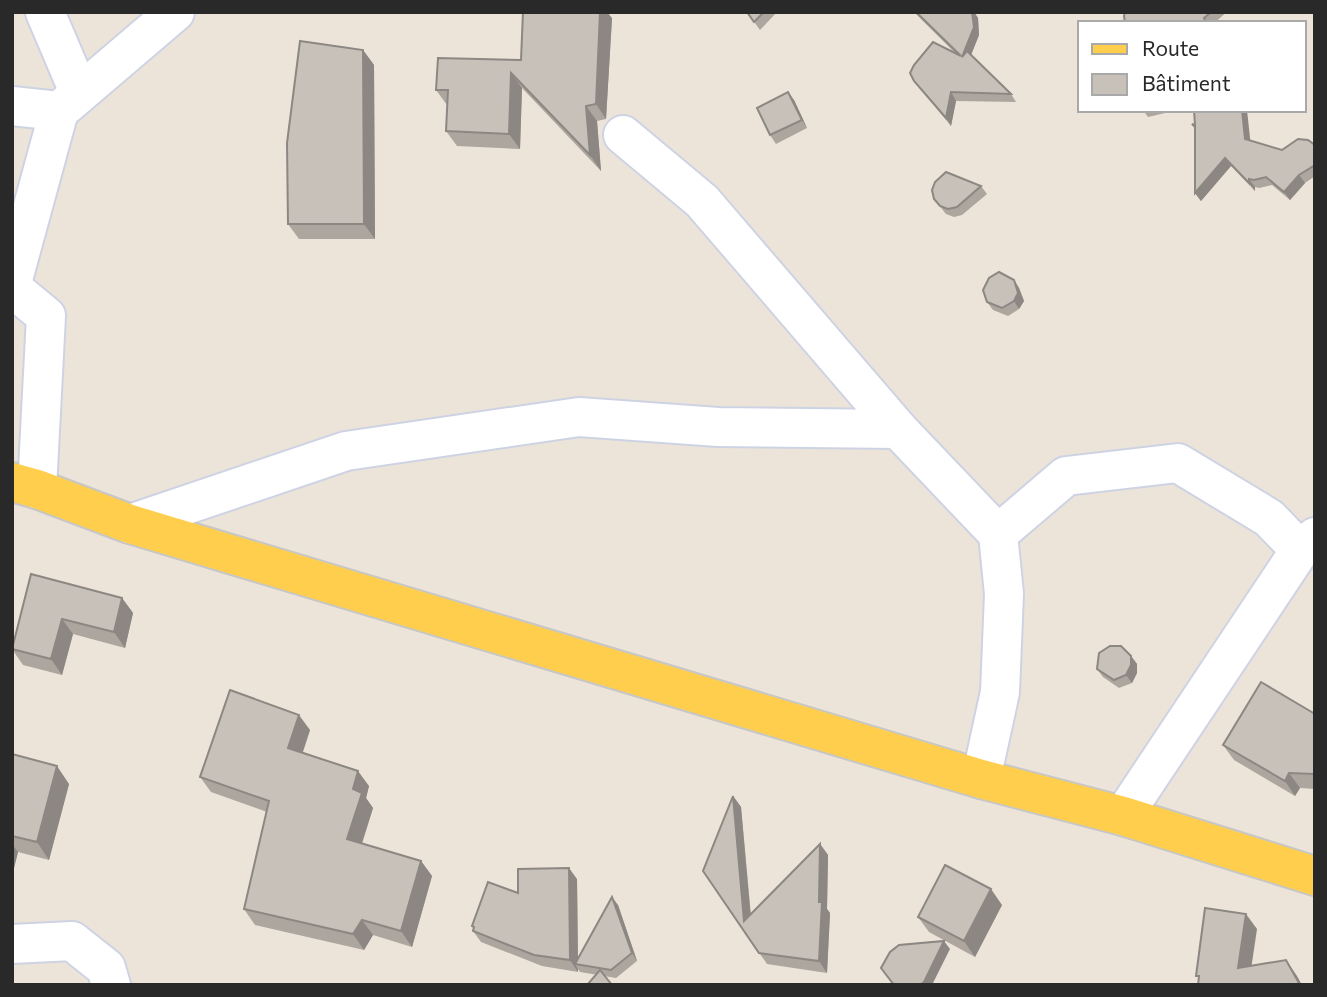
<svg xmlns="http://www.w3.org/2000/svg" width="1327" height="997" font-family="Commissioner,sans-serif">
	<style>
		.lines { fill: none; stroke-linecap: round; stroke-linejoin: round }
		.minor-casing { stroke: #ced3e4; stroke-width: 42 }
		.primary-casing { stroke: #c7c7c7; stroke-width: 42 }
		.minor { stroke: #fff; stroke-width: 38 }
		.primary { stroke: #ffce4c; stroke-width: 38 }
		.wall { fill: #aca69f }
		.shaded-wall { fill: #8c8782 }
		.building { fill: #c8c1b9; stroke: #8c8782; stroke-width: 2 }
	</style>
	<rect width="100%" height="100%" fill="#ede4d9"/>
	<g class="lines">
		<g class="minor-casing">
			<g id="minor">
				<path d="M45,12L79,92"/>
				<path d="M12,106L59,111L175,12"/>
				<path d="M623,135L702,201L898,429"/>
				<path d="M12,283L59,111"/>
				<path d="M12,288L46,316L37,489"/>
				<path d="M130,524L346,451L579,417L718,427L898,429L998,534L1066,476L1178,463L1269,518L1300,550L1315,537"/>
				<path d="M981,779L1000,692L1004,594L998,534"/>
				<path d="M1123,816L1300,550"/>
				<path d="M12,944L72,941L106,968L111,985"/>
			</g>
		</g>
		<g class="primary-casing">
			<path id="primary" d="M12,482L37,489L130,524L981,779L1123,816L1315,876"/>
		</g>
		<use href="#minor" class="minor"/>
		<use href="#primary" class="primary"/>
	</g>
	<g class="wall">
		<path d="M747,12H777L760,30Z"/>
		<path d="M914,12H974L978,18L979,35L971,55L1011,94L1016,102L956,101L951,126L914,81L955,53Z"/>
		<path d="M1125,12H1227L1214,23H1125Z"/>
		<path d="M612,18L606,119L597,121L601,171L522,88L520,149L457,146L446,131L447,105L436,90L521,60Z"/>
		<path d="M363,50L374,65L375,239H299L288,224Z"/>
		<path d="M794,100L807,128L776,144L770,135Z"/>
		<path d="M1143,110H1178L1148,117Z"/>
		<path d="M1192,124L1282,150L1315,145V176L1305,183L1290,200L1272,185L1259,188L1255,187V191L1231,166L1201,201L1195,193V128Z"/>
		<path d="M981,186L987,194L962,215L954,217L946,214L934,199Z"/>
		<path d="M1014,280L1019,288L1024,301L1019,309L1008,316L993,310L987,302Z"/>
		<path d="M31,574L122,598L133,613L125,648L73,634L62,675L23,665L12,649Z"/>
		<path d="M1131,656L1137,664V673L1132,683L1119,688L1103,677L1097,669Z"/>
		<path d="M1315,714V789L1300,788L1295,796L1234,760L1223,745Z"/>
		<path d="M310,730L303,752L369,786L366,798L373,808L362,844L421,861L432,876L412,947L373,935L364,950L255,925L244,909L267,812L211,792L200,777Z"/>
		<path d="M12,754L69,784L49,860L18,852L12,876Z"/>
		<path d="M733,796L741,807L751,915L820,844L828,855L827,909L830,913L827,973L767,964L703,871Z"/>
		<path d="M577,879L578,958L618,905L637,961L616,978L580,972L578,969V972L542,966L481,942L473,931L474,928L472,926L518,893Z"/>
		<path d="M1002,905L975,957L929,932L918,917Z"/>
	</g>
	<g class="shaded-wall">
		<path d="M600,12H607L612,18L606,119L596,104Z"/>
		<path d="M972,12H974L978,18L979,35L967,65L962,57Z"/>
		<path d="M363,50L374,65L375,239L364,224Z"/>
		<path d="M511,73L522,88L520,149L509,134Z"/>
		<path d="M788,92L794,100L807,128L802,120Z"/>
		<path d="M951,92L956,101L951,126L946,118Z"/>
		<path d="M586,106L597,121L601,171L590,155Z"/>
		<path d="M1242,110H1247L1251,147L1245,139Z"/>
		<path d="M1225,158L1231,166L1201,201L1195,193Z"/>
		<path d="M1299,175L1305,183L1290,200L1284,192Z"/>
		<path d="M1249,179L1255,187V191L1249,183Z"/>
		<path d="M1014,280L1019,288L1024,301L1019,309L1014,301Z"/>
		<path d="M122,598L133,613L125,648L114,632Z"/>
		<path d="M62,619L73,634L62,675L51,659Z"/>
		<path d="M1131,656L1137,664V673L1132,683L1126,675Z"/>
		<path d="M299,715L310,730L299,763L288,748Z"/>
		<path d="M57,766L69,784L49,860L37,842Z"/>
		<path d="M358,771L369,786L366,798L373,808L358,855L347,839L353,789Z"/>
		<path d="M1289,773L1300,788L1295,796L1285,781Z"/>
		<path d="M733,796L741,807L752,932L744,921Z"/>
		<path d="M12,844L18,852L12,876Z"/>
		<path d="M820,844L828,855L827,909L830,913L827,973L819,961Z"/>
		<path d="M421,861L432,876L412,947L401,931Z"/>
		<path d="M569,868L577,879L578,965L575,964L578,969V972L570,960Z"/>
		<path d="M991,889L1002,905L975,957L964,941Z"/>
		<path d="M612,897L618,905L637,961L632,953Z"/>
		<path d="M1246,914L1257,929L1249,983L1238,968Z"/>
		<path d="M362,920L373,935L364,950L353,934Z"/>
		<path d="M944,941L950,949L932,985H927L924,982Z"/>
		<path d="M1286,960L1297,976L1302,985H1300Z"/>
	</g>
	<g class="building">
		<path d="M523,12H600L596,104L586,106L590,155L511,73L509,134L446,131L448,90H436L438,58L521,60Z"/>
		<path d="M747,12H764L754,22Z"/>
		<path d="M916,12H972L974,27L962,57L967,51L1011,94L951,92L946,118L914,81L910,73L914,65L933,42L961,56Z"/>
		<path d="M1125,12H1211L1204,18L1206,23H1125L1124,16Z"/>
		<path d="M300,41L363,50L364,224H288L287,143Z"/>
		<path d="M788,92L802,120L770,135L757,108Z"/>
		<path d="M1194,110H1242L1245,139L1282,150L1298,139L1308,140L1315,145V165L1299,175L1284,192L1266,177L1254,180L1249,179V183L1225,158L1195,193V127L1192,124L1195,125Z"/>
		<path d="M946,172L981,186L957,207L948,209L940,206L934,199L932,190L935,182Z"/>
		<path d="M999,272L1014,280L1018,293L1014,301L1002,308L987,302L983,290L989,278Z"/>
		<path d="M31,574L122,598L114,632L62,619L51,659L12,649Z"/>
		<path d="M1110,646H1121L1131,656V665L1126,675L1114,680L1097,669L1099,653Z"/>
		<path d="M1261,682L1315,714V774L1289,773L1285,781L1223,745Z"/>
		<path d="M230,690L299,715L288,748L358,771L353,789L362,793L347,839L421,861L401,931L362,920L353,934L244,909L269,801L200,777Z"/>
		<path d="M12,754L57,766L37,842L12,836Z"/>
		<path d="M733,796L744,921L820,844L819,902H822L819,961L759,953L703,871Z"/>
		<path d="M945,865L991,889L964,941L918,917Z"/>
		<path d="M569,868L570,960L534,955L473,931L474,927L472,926L488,882L518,893V869Z"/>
		<path d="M612,897L632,953L611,970L575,964Z"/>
		<path d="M1205,908L1246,914L1238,968L1286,960L1300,985H1198L1199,976H1196Z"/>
		<path d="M944,941L924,982L920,985H894L881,968L890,952L899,945Z"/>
		<path d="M600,970L612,985H587Z"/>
	</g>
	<rect width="1327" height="997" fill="none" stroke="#292929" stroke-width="28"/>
	<rect x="1078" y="21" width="228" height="91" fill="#ffffff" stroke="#a9a9a9" stroke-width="2"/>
	<rect x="1092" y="44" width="35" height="10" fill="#ffce4c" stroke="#a9a9a9" stroke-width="2"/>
	<text x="1142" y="56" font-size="21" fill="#292929">Route</text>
	<rect x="1092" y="74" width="35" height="21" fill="#c8c1b9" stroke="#a9a9a9" stroke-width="2"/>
	<text x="1142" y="91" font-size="21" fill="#292929">Bâtiment</text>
</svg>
